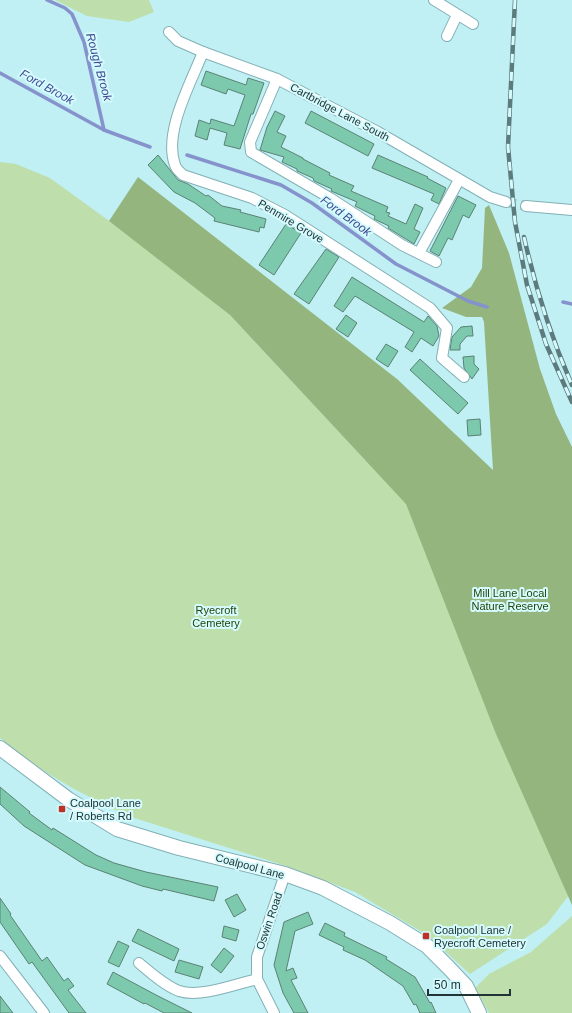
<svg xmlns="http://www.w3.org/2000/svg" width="572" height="1013" font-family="Arial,sans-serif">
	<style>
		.green { fill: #bedeab }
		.forest { fill: #94b67e }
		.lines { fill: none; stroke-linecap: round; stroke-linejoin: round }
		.stream { stroke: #8592cc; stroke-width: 3.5 }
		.building { fill: #7cc9ad; stroke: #5b8273 }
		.street-tunnel { stroke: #a0cace; stroke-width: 10; stroke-dasharray: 10 5; stroke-linecap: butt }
		.street-casing { stroke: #82b0b5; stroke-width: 12 }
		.secondary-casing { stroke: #82b0b5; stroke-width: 16 }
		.street { stroke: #fff; stroke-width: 10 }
		.secondary { stroke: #fff; stroke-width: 14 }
		.rail-casing { stroke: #5d7b7d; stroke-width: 4.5 }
		.rail { stroke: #d5fbff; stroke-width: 3; stroke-dasharray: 9; stroke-linecap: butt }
		.poi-dot { fill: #be3127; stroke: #d5fbff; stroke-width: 1.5 }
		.labels { text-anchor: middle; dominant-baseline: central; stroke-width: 4; stroke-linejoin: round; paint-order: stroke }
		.street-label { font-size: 11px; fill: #213435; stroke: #d5fbff }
		.park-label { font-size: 11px; fill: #244406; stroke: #d5fbff }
		.poi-label { font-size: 11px; fill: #213435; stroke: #d5fbff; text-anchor: start }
		.water-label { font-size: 12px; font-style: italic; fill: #3f4a91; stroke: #d5fbff }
	</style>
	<rect width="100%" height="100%" fill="#c0f0f4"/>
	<g class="green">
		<path d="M55,0H149L154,12L129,22L87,16Z"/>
		<path d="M0,162L16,164L50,178L130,236L230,315L365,460L397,379L493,471L569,895L547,924L470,974L427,935L355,892L286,866L125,815L74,789L34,765L0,738Z"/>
		<path d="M572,916V1013H489L475,988L489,974L531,952Z"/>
	</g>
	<path class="forest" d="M138,177L397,379L493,470L484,322L482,317H466L442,308L471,287L482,268L485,208L489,205L509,253L540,369L556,414L572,447V905L496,734L406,504L230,315L109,221Z"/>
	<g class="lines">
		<g class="stream">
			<path d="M47,0L65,8L72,14L84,42L104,130"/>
			<path d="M0,73L104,130L150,147"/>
			<path d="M187,155L281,185L312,203L396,264L468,301L487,307"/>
			<path d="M563,302L572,304"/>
		</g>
	</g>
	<g class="building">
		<path d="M206,71L246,85L248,78L264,83L253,114H251L240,149L224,145L227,133L210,128L207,140L195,136L199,120L210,124L211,119L234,126L245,95L228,89L226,94L201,85Z"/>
		<path d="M275,111L285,116L277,132L286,136L281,147L303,158V159L330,173L329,175L354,186L351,191L388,207L386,212L390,213L388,216L406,224L415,204L423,208L414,229L420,232L414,244L388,228L389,226L374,219L375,216L355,206L357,202L331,191L332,189L314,181L313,178L297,171V169L282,162L284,157L260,150L267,127Z"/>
		<path d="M311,111L374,144L368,156L305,123Z"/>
		<path d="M158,155L178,180L188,184L206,196L208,195L222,206L241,210L240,212L266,219L264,228L260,227L259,232L214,221L215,218L195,203L174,192L148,165Z"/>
		<path d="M378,155L428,177L427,178L446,188L439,204L431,200L434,194L372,168Z"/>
		<path d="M458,196L476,205L469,218L463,215L452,240L448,238L439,256L430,251Z"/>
		<path d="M286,224L301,233L274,275L259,265Z"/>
		<path d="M326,249L339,257L309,304L294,294Z"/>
		<path d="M352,277L424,322L428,316L437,326L439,336L433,346L421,338L412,352L405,347L414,332L355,296L343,312L334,306Z"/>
		<path d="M346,315L357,323L348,337L336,329Z"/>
		<path d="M472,326L473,336H467L460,344V350H450L452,337L461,327Z"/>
		<path d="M386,344L398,351L388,367L376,359Z"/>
		<path d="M474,356V364L479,369L472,379L464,368L463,357Z"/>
		<path d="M420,359L468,403L458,414L410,370Z"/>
		<path d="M480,419L481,435L468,436L467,420Z"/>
		<path d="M0,787L30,812L29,813L52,830L53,828L96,855L114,863L146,872L218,887L214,901L163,889L162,891L142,886L85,865L24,826L0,804Z"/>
		<path d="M237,894L246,910L234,917L225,900Z"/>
		<path d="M0,898L11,914L10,915L42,961L47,957L64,981L68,978L74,986L68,990L86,1013H69L32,962L29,964L0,922Z"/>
		<path d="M308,912L313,924L295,931L286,971L293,968L297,978L291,980L308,1013H294L283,993L274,965L284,922Z"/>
		<path d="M325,923L345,933L344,936L387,957L386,959L415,977L430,1003L431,1002L436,1013H420L416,1004L414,1005L403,986L365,960L343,950L344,947L319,935Z"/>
		<path d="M224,926L239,930L236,941L222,937Z"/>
		<path d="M138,929L179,949L174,961L132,941Z"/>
		<path d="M118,941L129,946L119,967L108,962Z"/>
		<path d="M224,948L234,956L221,973L211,965Z"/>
		<path d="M179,960L203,967L199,979L175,972Z"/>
		<path d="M113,972L156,995L192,1013H164L145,1003L144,1004L107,984Z"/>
		<path d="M0,996L13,1013H0Z"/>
	</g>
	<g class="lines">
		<path class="street-tunnel" d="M506,202L526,206"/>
		<g class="street-casing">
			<g id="street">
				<path d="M434,0L473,24"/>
				<path d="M169,32L178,41L203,52L277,79L378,132L490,197L506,202"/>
				<path d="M447,36L457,15"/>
				<path d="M203,52C191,83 163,132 175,165C176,169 180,172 183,175L252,198L285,215L430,308L447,328L442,358L464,377"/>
				<path d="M277,79L250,142L251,152L330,198L402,245L436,262"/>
				<path d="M526,206L572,210"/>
				<path d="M419,253L459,180"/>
				<path d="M0,956L44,1013"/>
				<path d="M139,963C151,973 164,985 179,991C200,998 236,984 257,979"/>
				<path d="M274,1013L257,979V957L285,874"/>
			</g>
		</g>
		<g class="secondary-casing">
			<path id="secondary" d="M0,748L68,799L117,829L179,848L285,874L323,888L390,923L427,946L448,967L466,986L479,1013"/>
		</g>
		<use href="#street" class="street"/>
		<use href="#secondary" class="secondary"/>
		<g class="rail-casing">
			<g id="rail">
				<path d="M515,0L508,147L515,222L527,285L546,344L572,402"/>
				<path d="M524,237C536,290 550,335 572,385"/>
			</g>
		</g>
		<use href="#rail" class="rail"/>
	</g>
	<g class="poi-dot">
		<rect x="58" y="805" width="8" height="8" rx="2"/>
		<rect x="422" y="932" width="8" height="8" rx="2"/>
	</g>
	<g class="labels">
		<g class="street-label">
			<text transform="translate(340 112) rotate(28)">Cartbridge Lane South</text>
			<text transform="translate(291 221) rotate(31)">Penmire Grove</text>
			<text transform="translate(250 866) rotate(15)">Coalpool Lane</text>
			<text transform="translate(269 921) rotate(-71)">Oswin Road</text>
		</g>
		<g class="park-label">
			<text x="510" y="593">Mill Lane Local<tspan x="510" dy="13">Nature Reserve</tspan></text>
			<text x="216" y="610">Ryecroft<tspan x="216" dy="13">Cemetery</tspan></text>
		</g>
		<g class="poi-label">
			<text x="70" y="803">Coalpool Lane<tspan x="70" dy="13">/ Roberts Rd</tspan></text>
			<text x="434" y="930">Coalpool Lane /<tspan x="434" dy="13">Ryecroft Cemetery</tspan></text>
		</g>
		<g class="water-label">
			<text transform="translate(99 67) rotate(75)">Rough Brook</text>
			<text transform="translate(47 87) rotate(29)">Ford Brook</text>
			<text transform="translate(346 216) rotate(36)">Ford Brook</text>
		</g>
	</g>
	<path d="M428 989v6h82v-6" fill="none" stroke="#213435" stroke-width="2"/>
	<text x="434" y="989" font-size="12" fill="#213435" stroke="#d5fbff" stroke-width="3" paint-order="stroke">50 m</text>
</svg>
